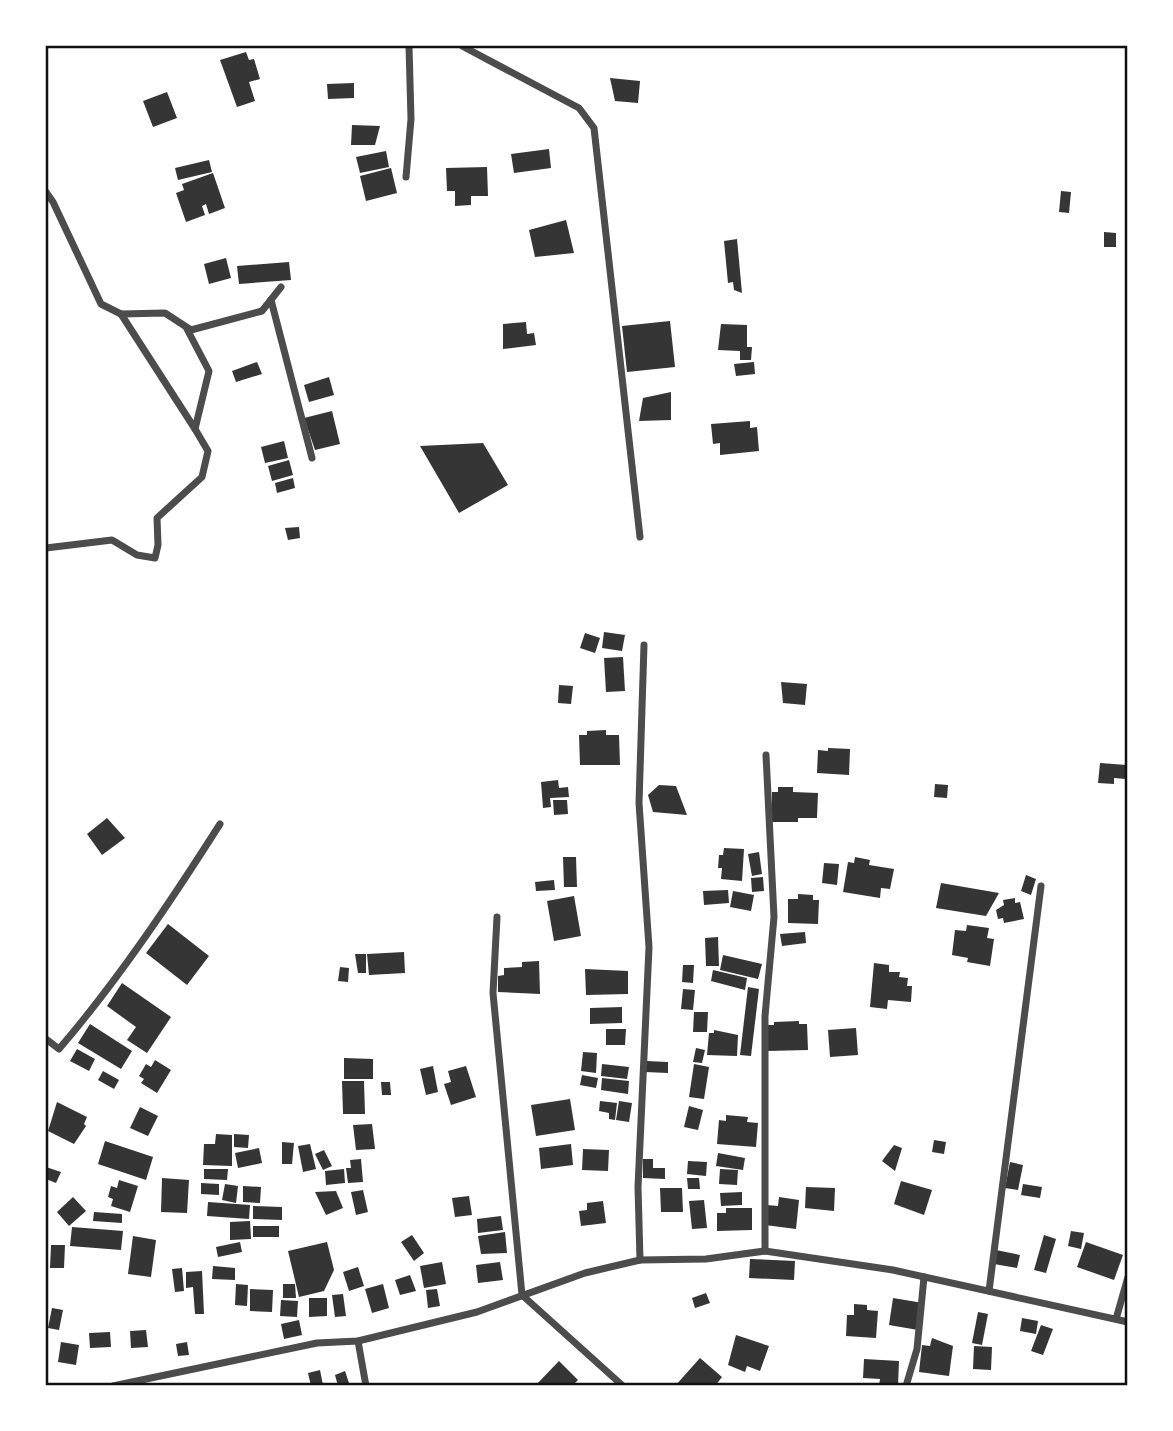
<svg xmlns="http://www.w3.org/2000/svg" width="1173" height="1431" font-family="'Noto Serif',serif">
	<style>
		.building { fill: #353535 }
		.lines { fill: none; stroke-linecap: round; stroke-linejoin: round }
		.minor { stroke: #4c4c4c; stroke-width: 7 }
		.neatline { fill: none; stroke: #111; stroke-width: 2.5 }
	</style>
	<rect width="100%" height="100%" fill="#fff"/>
	<g class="building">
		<path d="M246,52L249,60L254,59L260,79L249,82L255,101L237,107L220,60Z"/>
		<path d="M610,78L640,81L638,103L615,101Z"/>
		<path d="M354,83V98L328,99L327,84Z"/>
		<path d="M167,92L177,118L153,127L143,101Z"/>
		<path d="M352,125L380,126L375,145H351Z"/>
		<path d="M549,149L551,168L514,173L511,154Z"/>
		<path d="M386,151L389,167L360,173L356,157Z"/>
		<path d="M209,160L212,172L178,180L175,168Z"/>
		<path d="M487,167L488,196H471V205L455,206V191H447L446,168Z"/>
		<path d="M391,168L397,193L366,201L360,176Z"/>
		<path d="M213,173L225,208L209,214L206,204L202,206L205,215L186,222L176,193L184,190L182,184Z"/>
		<path d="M1061,191L1071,192L1069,213L1059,212Z"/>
		<path d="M566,220L574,253L535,257L529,230Z"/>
		<path d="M1104,232L1116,233V247H1104Z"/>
		<path d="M737,239L742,293L734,290L733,282L728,283L724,241Z"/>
		<path d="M226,258L231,278L209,284L204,264Z"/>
		<path d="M289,262L291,280L239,284L237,266Z"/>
		<path d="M670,321L675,367L627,372L622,326Z"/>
		<path d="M526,322L527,334L534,333L536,345L503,349V324Z"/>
		<path d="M721,324L747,325V347H752L751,360H740V351L718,350Z"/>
		<path d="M257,362L262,374L236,382L232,371Z"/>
		<path d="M754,362L755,374L736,376L734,364Z"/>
		<path d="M329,377L334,395L309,402L304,385Z"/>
		<path d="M671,392V420L639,421L643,398Z"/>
		<path d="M332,411L340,444L315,450L304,418Z"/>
		<path d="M750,421V428L757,427L759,451L720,455V443L713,444L711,424Z"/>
		<path d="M284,441L288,458L265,463L261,447Z"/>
		<path d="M483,443L508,485L459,513L420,446Z"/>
		<path d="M289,460L293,475L272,481L268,466Z"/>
		<path d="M293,478L295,488L277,493L275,483Z"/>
		<path d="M299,527L300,538L288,540L285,528Z"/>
		<path d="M604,632L625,635L622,651L602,648Z"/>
		<path d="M585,633L600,638L595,653L580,648Z"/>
		<path d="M623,657L625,691L606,692L604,658Z"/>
		<path d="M781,682L807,684L805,705L783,703Z"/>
		<path d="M559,685L573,686L571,704L558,703Z"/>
		<path d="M606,730V735H619L620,765H580L579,735H587V731Z"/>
		<path d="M828,748L850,749L849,775L817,773L818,750L828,751Z"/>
		<path d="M1100,763L1127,765L1126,779L1114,778V784L1098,783Z"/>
		<path d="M558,780L559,788L568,787L569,797L550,798L551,807L543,808L541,782Z"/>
		<path d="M935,784L948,785L947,798L934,797Z"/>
		<path d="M659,785L676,786L687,815L653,812L648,795Z"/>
		<path d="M778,787H793V792L818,793L817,818H798V822H772V792H778Z"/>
		<path d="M553,800H567L568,814L554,815Z"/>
		<path d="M107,818L125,838L102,855L87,834Z"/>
		<path d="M724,848L744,849L742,881L721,879L722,868H718L719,855H723Z"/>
		<path d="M759,852L762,874L752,876L748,854Z"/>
		<path d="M563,857H576L577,887H564Z"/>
		<path d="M855,857L870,860L869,865L894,869L890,889L881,888L880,898L843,892L848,862L854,863Z"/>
		<path d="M824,863L839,864L837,885L822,883Z"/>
		<path d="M1026,875L1036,879L1031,895L1021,891Z"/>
		<path d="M763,877L764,891L752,892L751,878Z"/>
		<path d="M554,880L555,890L536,891L535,882Z"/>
		<path d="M941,883L999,893L986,916L936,908Z"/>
		<path d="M728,890L729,903L704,905L703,891Z"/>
		<path d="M733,891L754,895L751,911L730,907Z"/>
		<path d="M798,894L813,895V900H819L818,924L788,923V899H798Z"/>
		<path d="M574,896L581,936L554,941L547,901Z"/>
		<path d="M1015,898V903L1020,902L1024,919L1004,923L1003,918L998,919L996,910L1004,905L1003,900Z"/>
		<path d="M168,924L209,956L187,985L146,953Z"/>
		<path d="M967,925L989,928L987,938L994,939L990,966L967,962L968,958L952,955L955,930L966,931Z"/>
		<path d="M805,932L806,943L782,946L780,934Z"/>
		<path d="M718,937L719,966H706L705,938Z"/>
		<path d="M404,952L405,973L369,975L367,954Z"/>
		<path d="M355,954H366V973H358Z"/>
		<path d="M723,955L762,964L758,979L720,970Z"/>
		<path d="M539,961L540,994L498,992V976L504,975V968L522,967V962Z"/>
		<path d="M874,963L889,965V972H900L899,977L908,978L907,986H912L911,1002L888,1000L887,1009L870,1007Z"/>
		<path d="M683,965H694L693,983L682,982Z"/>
		<path d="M340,967L349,968L348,982L338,981Z"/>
		<path d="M585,969L628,971V994L586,995Z"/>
		<path d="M713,970L747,978L745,990L711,981Z"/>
		<path d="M122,983L171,1017L147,1053L127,1040L136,1027L107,1006Z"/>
		<path d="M748,987L759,989L751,1056L740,1055Z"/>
		<path d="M683,989L695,990L693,1010L681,1009Z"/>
		<path d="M622,1007V1023L590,1024V1008Z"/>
		<path d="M694,1012H708L707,1032H693Z"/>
		<path d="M799,1021V1024H807L808,1050L767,1051L766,1025H774V1022Z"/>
		<path d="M90,1024L132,1051L121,1069L78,1043Z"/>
		<path d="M856,1028L858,1055L830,1057L828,1030Z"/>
		<path d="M606,1029H626L625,1045H606Z"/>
		<path d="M714,1030L738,1035L737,1056L707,1055L709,1033H714Z"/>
		<path d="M696,1048L705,1050L702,1063L693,1062Z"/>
		<path d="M77,1049L95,1059L89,1071L70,1061Z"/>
		<path d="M583,1052L597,1053L596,1073L581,1071Z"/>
		<path d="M344,1058L373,1059V1079H344Z"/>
		<path d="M155,1060L171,1070L157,1093L141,1083L144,1079L139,1076L146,1064L151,1067Z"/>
		<path d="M646,1061L668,1062V1073L645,1072Z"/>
		<path d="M602,1064L629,1067L627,1079L601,1076Z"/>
		<path d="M694,1064L709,1067L704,1099L689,1097Z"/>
		<path d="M433,1066L438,1092L426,1095L420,1069Z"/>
		<path d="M466,1066L476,1097L451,1105L444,1084L451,1082L448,1071Z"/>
		<path d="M103,1071L119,1080L114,1089L98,1080Z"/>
		<path d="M582,1075L598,1078L596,1088L580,1085Z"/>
		<path d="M602,1078L629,1081L628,1094L601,1090Z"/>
		<path d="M342,1081H364L365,1114H343Z"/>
		<path d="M381,1082H390L391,1095H382Z"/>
		<path d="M570,1099L575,1130L536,1136L531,1105Z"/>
		<path d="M600,1101L617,1103L615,1120L609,1119V1113L599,1111Z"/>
		<path d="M619,1101L632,1103L629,1122L616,1120Z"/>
		<path d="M57,1102L87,1117L84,1124L86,1126L74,1144L48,1131Z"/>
		<path d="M689,1106L703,1110L698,1130L684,1127Z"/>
		<path d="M140,1107L158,1116L148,1136L130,1128Z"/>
		<path d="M726,1115L748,1117L747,1122L758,1123L756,1147L717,1144L719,1120L726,1121Z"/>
		<path d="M372,1124L375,1149L356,1150L353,1125Z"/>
		<path d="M216,1134L232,1135V1166L203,1165L204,1144H215Z"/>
		<path d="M234,1134L249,1135L248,1148L234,1147Z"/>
		<path d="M934,1140L946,1142L944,1154L932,1152Z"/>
		<path d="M105,1141L153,1157L146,1180L98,1164Z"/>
		<path d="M282,1142L294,1143L292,1164H282Z"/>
		<path d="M310,1144L316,1169L303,1172L298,1146Z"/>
		<path d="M571,1144L573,1165L541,1169L539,1148Z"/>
		<path d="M894,1145L902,1148L895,1171L882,1161Z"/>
		<path d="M259,1148L262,1163L238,1168L235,1153Z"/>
		<path d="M583,1149L609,1150L608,1171L582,1170Z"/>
		<path d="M324,1150L332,1166L323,1170L315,1154Z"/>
		<path d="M718,1153L745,1158L743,1170L716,1166Z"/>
		<path d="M361,1159L363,1182L348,1183L346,1168H351L350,1160Z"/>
		<path d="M643,1159H653V1168H665V1179L643,1178Z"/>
		<path d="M688,1161L707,1162L706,1176L687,1174Z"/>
		<path d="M1010,1162L1023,1165L1018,1190L1005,1188Z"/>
		<path d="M46,1167L61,1172L56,1183L46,1179Z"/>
		<path d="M204,1169H228L227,1180L204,1179Z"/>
		<path d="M344,1169L345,1183L326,1185L325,1171Z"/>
		<path d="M720,1169L738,1170L737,1185L719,1184Z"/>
		<path d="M162,1178L189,1180L187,1213L161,1212Z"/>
		<path d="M687,1178H699L700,1189H688Z"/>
		<path d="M119,1180L138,1186L130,1212L111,1206L113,1199L108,1197L111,1186L117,1188Z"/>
		<path d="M901,1181L932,1190L924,1215L894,1204Z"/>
		<path d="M201,1183L219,1184V1195L201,1194Z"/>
		<path d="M225,1184L238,1186L236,1203L222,1200Z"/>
		<path d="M1023,1184L1042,1187L1040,1198L1021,1195Z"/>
		<path d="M243,1186L261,1187L260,1203L243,1202Z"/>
		<path d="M806,1187L835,1188L834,1211L805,1208Z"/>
		<path d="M660,1188H682L683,1212H661Z"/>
		<path d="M363,1190L368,1212L356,1215L351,1192Z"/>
		<path d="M336,1191L343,1208L326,1215L315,1192Z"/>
		<path d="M742,1192V1205L721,1206L720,1193Z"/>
		<path d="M469,1196L472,1215L455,1217L452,1198Z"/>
		<path d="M73,1197L86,1211L69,1226L57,1212Z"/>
		<path d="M779,1197L799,1200L796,1229L765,1225L767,1205L778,1206Z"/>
		<path d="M704,1200L707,1228L692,1229L689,1201Z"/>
		<path d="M603,1201L606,1223L581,1226L579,1211L587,1210V1203Z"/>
		<path d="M208,1202L250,1205L249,1219L207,1216Z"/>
		<path d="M253,1206L282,1207V1220L253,1219Z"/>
		<path d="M726,1208H752V1230L717,1231V1213H726Z"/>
		<path d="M94,1212L122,1214V1223L93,1221Z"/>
		<path d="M501,1216L503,1230L478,1233L477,1219Z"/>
		<path d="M250,1221L251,1239L230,1240V1222Z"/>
		<rect x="253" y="1226" width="26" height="11"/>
		<path d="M72,1227L123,1231L121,1250L70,1246Z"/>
		<path d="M1071,1231L1084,1233L1081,1249L1068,1246Z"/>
		<path d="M505,1232L507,1253L481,1254L478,1236Z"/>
		<path d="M412,1235L424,1253L414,1261L401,1242Z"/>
		<path d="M1044,1235L1056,1239L1046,1273L1034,1270Z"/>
		<path d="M133,1236L156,1240L151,1277L128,1274Z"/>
		<path d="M240,1242L242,1252L218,1257L216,1247Z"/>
		<path d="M327,1242L334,1270L324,1291L299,1297L288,1251Z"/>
		<path d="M1086,1242L1123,1255L1114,1280L1077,1267Z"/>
		<path d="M51,1245H65L64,1268H50Z"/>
		<path d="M996,1250L1020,1255L1017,1268L994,1264Z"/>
		<path d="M750,1259L795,1261L794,1280L749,1278Z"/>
		<path d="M442,1262L446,1284L424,1288L420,1266Z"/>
		<path d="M500,1262L503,1280L478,1283L476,1265Z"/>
		<path d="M213,1266L235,1268V1280L212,1279Z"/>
		<path d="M358,1267L364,1286L349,1291L343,1272Z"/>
		<path d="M182,1268L184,1291L175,1292L172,1269Z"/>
		<path d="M202,1271L204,1314H195L193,1287L186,1288V1272Z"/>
		<path d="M410,1275L416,1291L400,1295L395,1280Z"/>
		<path d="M236,1284L248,1285L247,1306L235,1305Z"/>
		<path d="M283,1284H295L296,1298H283Z"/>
		<path d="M383,1284L389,1308L372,1313L365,1289Z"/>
		<path d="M250,1289L273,1290L272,1312L250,1311Z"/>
		<path d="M437,1289L440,1306L428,1308L426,1290Z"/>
		<path d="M706,1293L710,1303L695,1308L692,1298Z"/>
		<path d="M343,1294L346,1316L335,1317L332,1295Z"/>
		<path d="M309,1298H327V1316L309,1317Z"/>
		<path d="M893,1298L923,1303L918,1330L889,1325Z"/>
		<path d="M281,1300L298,1301L297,1317L280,1316Z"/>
		<path d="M854,1304L867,1305V1310L878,1311L876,1338L846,1336L847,1315H854Z"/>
		<path d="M52,1308L63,1310L59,1330L48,1328Z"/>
		<path d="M978,1312L988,1314L982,1345L972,1343Z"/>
		<path d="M1022,1318L1038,1321L1036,1334L1020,1331Z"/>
		<path d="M299,1320L302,1335L284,1339L281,1324Z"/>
		<path d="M1041,1325L1053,1329L1043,1355L1031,1351Z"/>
		<path d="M146,1330L148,1347L131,1348L130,1331Z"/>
		<path d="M110,1332L111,1347L90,1348L89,1333Z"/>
		<path d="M736,1335L769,1346L760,1371L747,1366L745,1372L728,1365Z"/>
		<path d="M932,1338L953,1346L949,1376L919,1372L922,1345L930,1346Z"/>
		<path d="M61,1342L79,1345L76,1365L58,1362Z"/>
		<path d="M187,1342L189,1355L178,1356L176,1344Z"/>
		<path d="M974,1346L992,1347L991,1370L973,1369Z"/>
		<path d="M700,1358L722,1377L715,1386H675Z"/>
		<path d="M864,1359L899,1361L898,1386H879L880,1379L863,1378Z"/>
		<path d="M559,1361L578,1380L572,1386H535Z"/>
		<path d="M320,1370L323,1385L311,1386L308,1373Z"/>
		<path d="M345,1371L350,1386H338L335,1375Z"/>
	</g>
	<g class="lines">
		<g class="minor">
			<path d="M462,46L579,108L594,128L640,537"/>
			<path d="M406,177L411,119L409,46"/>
			<path d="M46,192L53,202L101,304L121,314L165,313L191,330L262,311L281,287"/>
			<path d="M271,300L312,458"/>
			<path d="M121,314L195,429L209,371L187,329"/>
			<path d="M46,548L112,540L137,555L155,558L158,545L157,518L202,477L208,451L195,429"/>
			<path d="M497,917L493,993L522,1295L623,1386"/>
			<path d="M46,1039L59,1049C119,979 171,901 220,824"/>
			<path d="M765,1251V1016L774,917L766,755"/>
			<path d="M640,1260L638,1187L649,947L639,803L644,645"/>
			<path d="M989,1291L1041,886"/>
			<path d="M1116,1319L1128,1277"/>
			<path d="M358,1341L366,1386"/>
			<path d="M113,1386L317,1343L358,1341L477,1312L585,1273L640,1260L706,1259L765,1251L893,1270L1128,1322"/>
			<path d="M906,1386L917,1349L924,1277"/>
		</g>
	</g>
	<rect width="1173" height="1431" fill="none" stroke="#ffffff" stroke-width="94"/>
	<rect x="47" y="47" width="1079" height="1337" class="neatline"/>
</svg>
